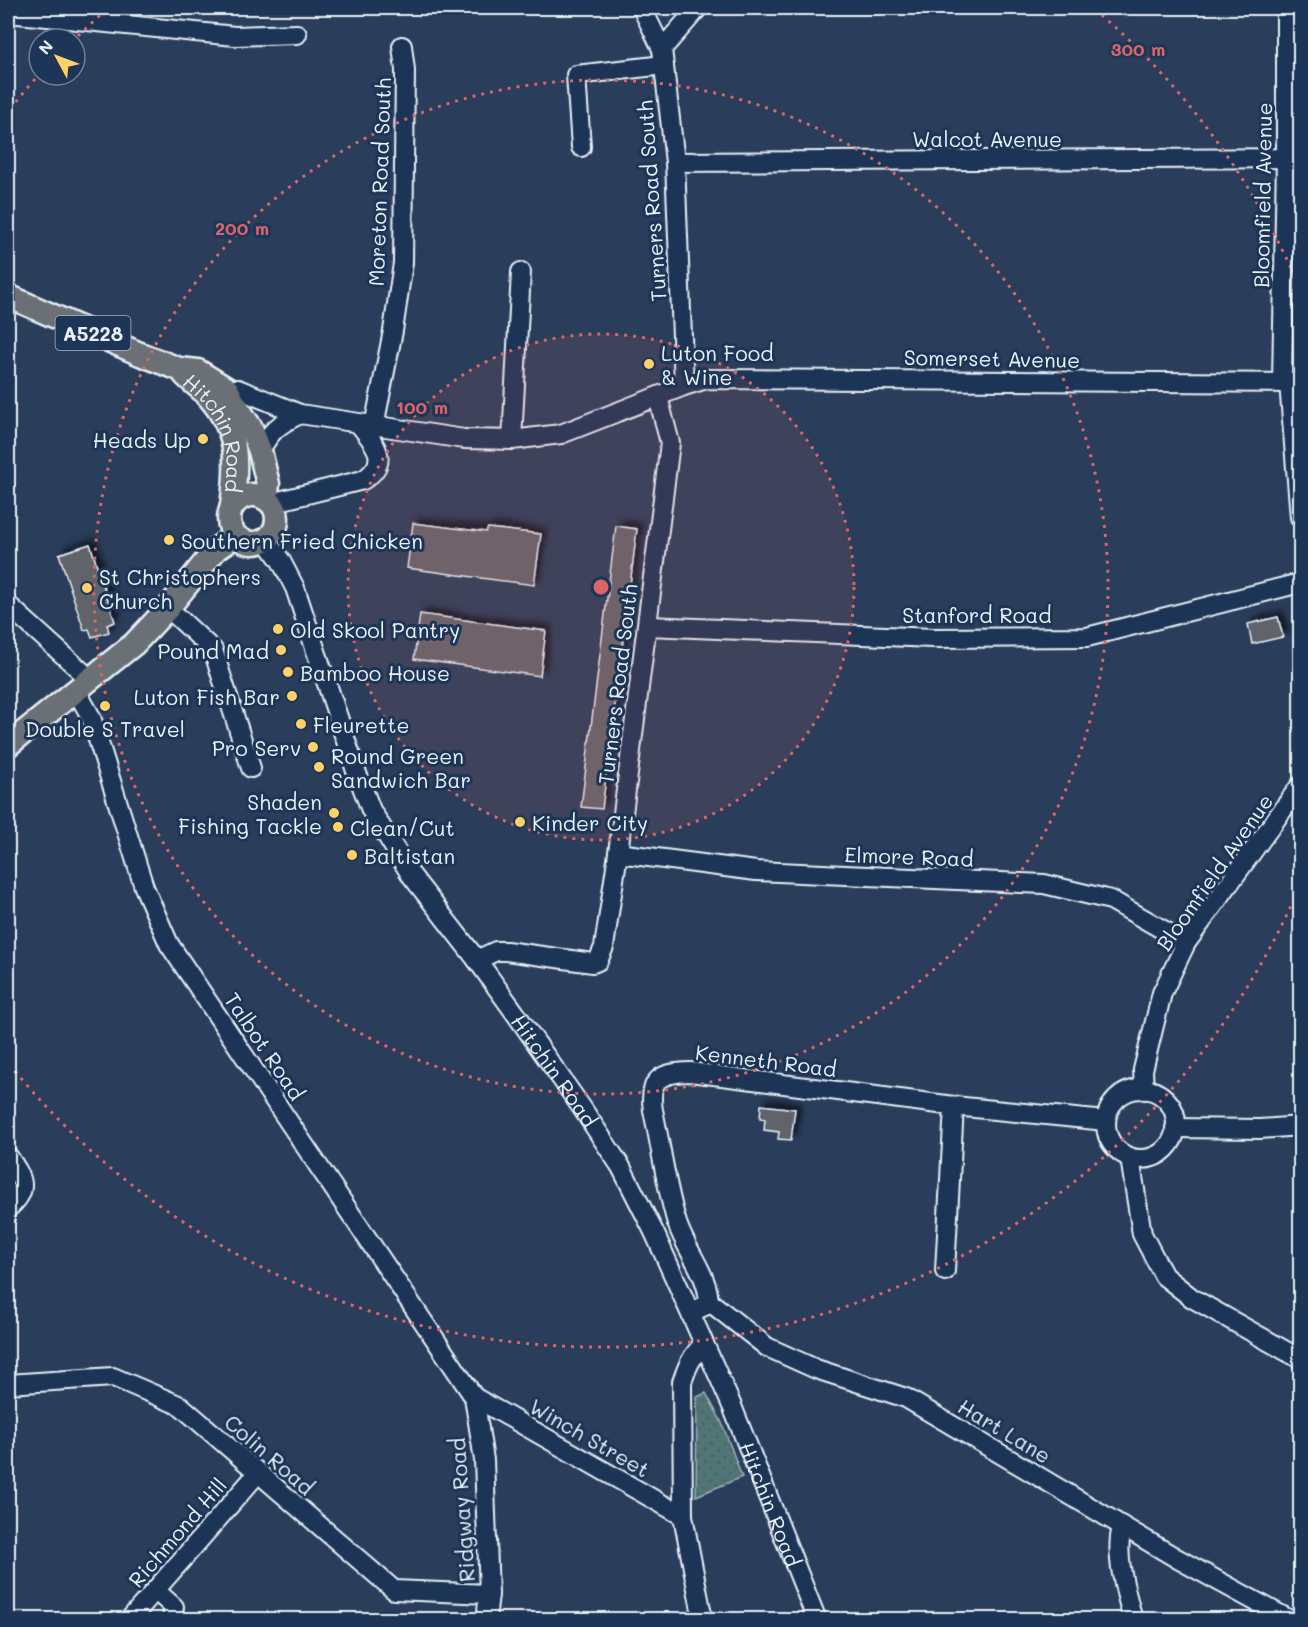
<svg xmlns="http://www.w3.org/2000/svg" width="1308" height="1627" font-family="Mali,sans-serif">
	<style>
		.grass { fill: url(#grass-dots); stroke: #9cb3b7; stroke-width: 1.5 }
		.building { fill: #60636a; stroke: #e8f1f8; stroke-width: 1.5; filter: url(#shadow) }
		.lines { fill: none; stroke-linecap: round; stroke-linejoin: round }
		.minor-casing { stroke: #e8f1f8; stroke-width: 22 }
		.major-casing { stroke: #e8f1f8; stroke-width: 27 }
		.minor { stroke: #1d3557; stroke-width: 18 }
		.major { stroke: #6b6f75; stroke-width: 22 }
		.ring { fill: none; stroke: #db6466; stroke-width: 3; stroke-dasharray: 3 6 }
		.poi-dot { fill: #ffd166; stroke: #1d3557; stroke-width: 2 }
		.labels { text-anchor: middle; dominant-baseline: central; stroke-width: 6; stroke-linejoin: round; paint-order: stroke }
		.shield { fill: #1d3557; stroke: #abb9c8; stroke-width: 1.5 }
		.shield-label { font-size: 20px; font-weight: bold; fill: #e8f1f8 }
		.street-label { font-size: 21px; fill: #e8f1f8; stroke: #1d3557 }
		.poi-label { font-size: 21px; fill: #e8f1f8; stroke: #1d3557; text-anchor: start }
		.centre { fill: #db6466; stroke: #1d3557; stroke-width: 3 }
		.ring-label { font-size: 18px; text-anchor: middle; font-weight: bold; fill: #db6466; stroke: #1d3557; stroke-width: 6; stroke-linejoin: round; paint-order: stroke }
	</style>
	<defs>
		<pattern id="grass-dots" width="8" height="8" patternUnits="userSpaceOnUse" patternTransform="scale(1.5)"><rect width="8" height="8" fill="#517576"/><path d="M2 2h.1M6 6h.1" fill="none" stroke="#4c5e60" stroke-width="1.8" stroke-linecap="round"/></pattern>
		<filter id="shadow"><feDropShadow dx="5.5" dy="-5.5" stdDeviation="3" flood-color="#0009"/></filter>
	</defs>
	<rect width="100%" height="100%" fill="#2a3e5b"/>
	<filter id="ink" filterUnits="userSpaceOnUse"><feTurbulence type="fractalNoise" baseFrequency=".0167" numOctaves="2"/><feDisplacementMap in="SourceGraphic" scale="12" xChannelSelector="R" yChannelSelector="G"/><feConvolveMatrix kernelMatrix="1 2 1 2 8 2 1 2 1" color-interpolation-filters="sRGB"/></filter>
	<g filter="url(#ink)">
		<path class="grass" d="M706,1393L722,1423L742,1477L696,1496L697,1397Z"/>
		<g class="building">
			<path d="M413,523L486,532L488,528L541,534L534,585L407,568Z"/>
			<path d="M616,526L637,529L602,809L581,807Z"/>
			<path d="M90,544L115,622L107,625L109,632L92,637L89,629L84,630L59,554Z"/>
			<path d="M420,614L546,631L540,676L414,659Z"/>
			<path d="M1278,617L1283,637L1252,644L1248,624Z"/>
			<path d="M761,1105L795,1109L791,1140L778,1139L779,1132L764,1130L765,1119L760,1118Z"/>
		</g>
		<g class="lines">
			<g class="minor-casing">
				<g id="minor">
					<path d="M642,8L662,49"/>
					<path d="M8,13L235,36L297,34"/>
					<path d="M581,147L576,75L664,65"/>
					<path d="M675,162L1300,158"/>
					<path d="M1282,383L1286,158V8"/>
					<path d="M1289,383L1300,517"/>
					<path d="M684,386L675,162L662,49L698,8"/>
					<path d="M227,389H238L300,414L464,439L512,440L561,434L684,386L707,379L1300,383"/>
					<path d="M374,426L393,331L403,263L405,70L402,46"/>
					<path d="M512,440L521,272"/>
					<path d="M260,451C271,430 279,424 300,414"/>
					<path d="M271,503L363,480C391,462 376,445 359,424"/>
					<path id="s1" d="M266,540L281,561L295,588L356,771L371,810L411,875L477,960L518,1017L582,1108L621,1167L654,1232L732,1406L817,1620"/>
					<path d="M8,605L90,679"/>
					<path d="M168,608L213,650L251,768"/>
					<path d="M648,626L933,638L1087,637L1300,583"/>
					<path d="M76,690L91,717L144,887L169,944L474,1397L484,1460L489,1594L486,1620"/>
					<path d="M618,853L756,871L1044,884L1111,900L1186,943"/>
					<path d="M477,960L496,951H506L593,963L598,961L604,947L618,853L670,443L658,397"/>
					<circle cx="1141" cy="1124" r="35"/>
					<path d="M1144,1090L1143,1070L1162,993L1186,943L1300,786"/>
					<path d="M1175,1128L1260,1129L1300,1126"/>
					<path d="M8,1156C22,1177 31,1189 8,1208"/>
					<path d="M1130,1158L1142,1234L1164,1276L1192,1298L1300,1359"/>
					<path d="M945,1271L954,1106"/>
					<path d="M709,1304C709,1275 686,1251 677,1223C666,1187 661,1147 653,1110C648,1078 661,1073 690,1072L954,1106L1106,1121"/>
					<path d="M698,1309L709,1304L715,1306L767,1347L816,1369L906,1398L1178,1559L1290,1620"/>
					<path d="M8,1384L113,1377L181,1406L394,1590L489,1594"/>
					<path d="M474,1397L683,1516"/>
					<path d="M1122,1527C1114,1556 1126,1591 1133,1620"/>
					<path d="M156,1591L174,1607L172,1620"/>
					<path d="M129,1620L258,1473"/>
					<path d="M703,1620L683,1516L682,1382C687,1367 692,1355 704,1344"/>
				</g>
			</g>
			<g class="major-casing">
				<g id="major">
					<path d="M8,296L140,354L179,369L198,371L227,389L232,399L251,428L260,451L268,484L266,499"/>
					<path id="s2" d="M185,375C193,383 202,389 209,397C239,431 238,463 232,505"/>
					<circle cx="253" cy="519" r="24"/>
					<path d="M8,745L134,644L168,608L216,549L235,536"/>
				</g>
			</g>
			<use href="#minor" class="minor"/>
			<use href="#major" class="major"/>
		</g>
	</g>
	<circle cx="601" cy="587" r="253" fill="#db6466" fill-opacity=".12"/>
	<g class="ring">
		<circle cx="601" cy="587" r="253"/>
		<circle cx="601" cy="587" r="507"/>
		<path d="M1298 890A760 760 0 0 1 10 1065M10 109A760 760 0 0 1 36 78M78 36A760 760 0 0 1 107 9M1095 9A760 760 0 0 1 1298 284"/>
	</g>
	<g class="poi-dot">
		<circle cx="649" cy="364" r="6"/>
		<circle cx="203" cy="439" r="6"/>
		<circle cx="169" cy="540" r="6"/>
		<circle cx="87" cy="588" r="6"/>
		<circle cx="278" cy="629" r="6"/>
		<circle cx="281" cy="650" r="6"/>
		<circle cx="288" cy="672" r="6"/>
		<circle cx="292" cy="696" r="6"/>
		<circle cx="105" cy="706" r="6"/>
		<circle cx="301" cy="724" r="6"/>
		<circle cx="313" cy="747" r="6"/>
		<circle cx="319" cy="767" r="6"/>
		<circle cx="334" cy="813" r="6"/>
		<circle cx="520" cy="822" r="6"/>
		<circle cx="338" cy="827" r="6"/>
		<circle cx="352" cy="855" r="6"/>
	</g>
	<g class="labels">
		<rect class="shield" x="55.5" y="316" width="75" height="34" rx="4.5"/>
		<g class="shield-label">
			<text x="93" y="333">A5228</text>
		</g>
		<g class="street-label">
			<text x="987" y="138">Walcot Avenue</text>
			<text transform="translate(379 182) rotate(-88)">Moreton Road South</text>
			<text transform="translate(1262 195) rotate(-89)">Bloomfield Avenue</text>
			<text transform="translate(651 201) rotate(-94)">Turners Road South</text>
			<text transform="translate(992 358) rotate(1)">Somerset Avenue</text>
			<text stroke="none"><textPath href="#s2" startOffset="69">Hitchin Road</textPath></text>
			<text x="977" y="614">Stanford Road</text>
			<text transform="translate(617 684) rotate(-83)">Turners Road South</text>
			<text transform="translate(909 856) rotate(2)">Elmore Road</text>
			<text transform="translate(1214 872) rotate(-55)">Bloomfield Avenue</text>
			<text transform="translate(265 1046) rotate(56)">Talbot Road</text>
			<text transform="translate(766 1060) rotate(7)">Kenneth Road</text>
			<text stroke="none"><textPath href="#s1" startOffset="610">Hitchin Road</textPath></text>
			<text transform="translate(1005 1430) rotate(31)">Hart Lane</text>
			<text transform="translate(590 1437) rotate(30)">Winch Street</text>
			<text transform="translate(270 1454) rotate(41)">Colin Road</text>
			<text stroke="none"><textPath href="#s1" startOffset="1096">Hitchin Road</textPath></text>
			<text transform="translate(461 1510) rotate(-94)">Ridgway Road</text>
			<text transform="translate(177 1532) rotate(-49)">Richmond Hill</text>
		</g>
		<g class="poi-label">
			<text x="661" y="352">Luton Food<tspan x="661" dy="24">&amp; Wine</tspan></text>
			<text x="191" y="439" text-anchor="end">Heads Up</text>
			<text x="181" y="540">Southern Fried Chicken</text>
			<text x="99" y="576">St Christophers<tspan x="99" dy="24">Church</tspan></text>
			<text x="290" y="629">Old Skool Pantry</text>
			<text x="269" y="650" text-anchor="end">Pound Mad</text>
			<text x="300" y="672">Bamboo House</text>
			<text x="280" y="696" text-anchor="end">Luton Fish Bar</text>
			<text x="313" y="724">Fleurette</text>
			<text x="105" y="728" text-anchor="middle">Double S Travel</text>
			<text x="301" y="747" text-anchor="end">Pro Serv</text>
			<text x="331" y="755">Round Green<tspan x="331" dy="24">Sandwich Bar</tspan></text>
			<text x="322" y="801" text-anchor="end">Shaden<tspan x="322" dy="24">Fishing Tackle</tspan></text>
			<text x="532" y="822">Kinder City</text>
			<text x="350" y="827">Clean/Cut</text>
			<text x="364" y="855">Baltistan</text>
		</g>
	</g>
	<circle cx="601" cy="587" r="9" class="centre"/>
	<g class="ring-label">
		<text x="1138" y="56">300 m</text>
		<text x="242" y="235">200 m</text>
		<text x="422" y="414">100 m</text>
	</g>
	<rect width="1308" height="1627" fill="none" stroke="#1d3557" stroke-width="30"/>
	<rect x="15" y="15" width="1278" height="1597" fill="none" stroke="#e8f1f8" stroke-width="2" filter="url(#ink)"/>
	<g transform="translate(57 57) rotate(311)"><circle r="28" fill="#1d3557" stroke="#6e8097" stroke-width="1.5"/>
	<path d="M0-4.5L10 22L0 15L-10 22Z" fill="#ffd166"/>
	<text y="-9" font-size="16" font-weight="bold" text-anchor="middle" fill="#e8f1f8">N</text>
	</g>
</svg>
